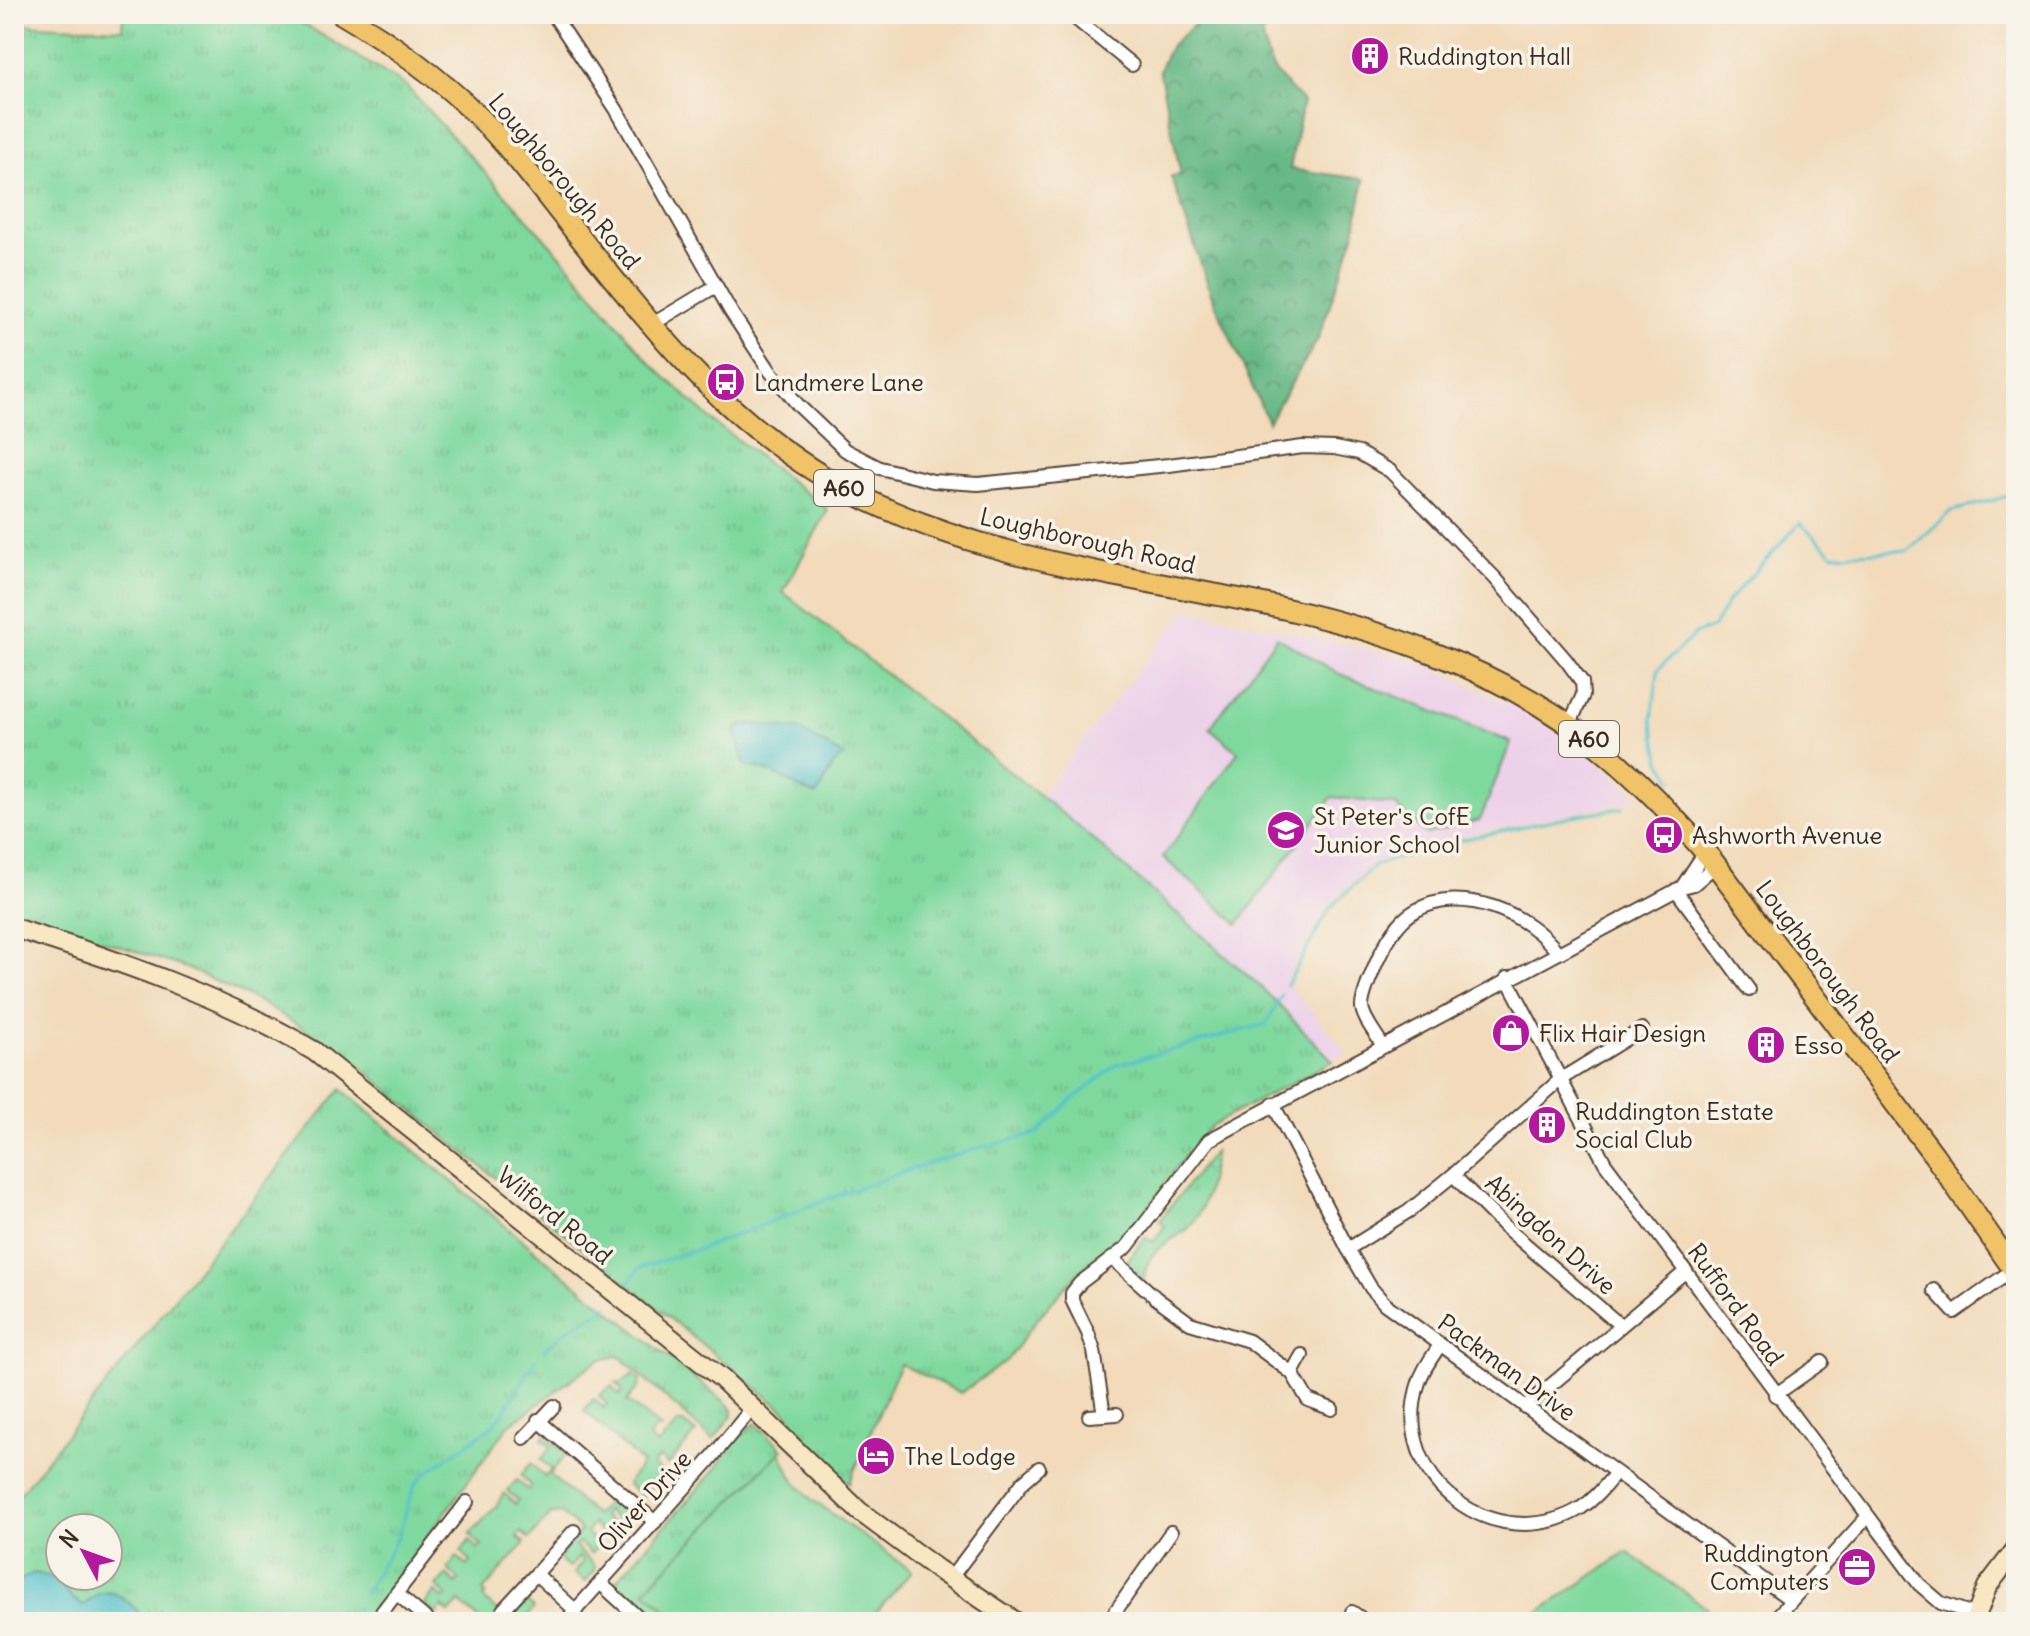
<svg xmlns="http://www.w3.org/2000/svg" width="2030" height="1636" font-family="Delius,sans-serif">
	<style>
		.built { fill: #edd1e9 }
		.grass { fill: url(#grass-tufts); stroke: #5d825e; stroke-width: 2; fill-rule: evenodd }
		.forest { fill: url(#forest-crowns); stroke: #517252; stroke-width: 2 }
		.green { fill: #7fd99f; stroke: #5d825e; stroke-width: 2 }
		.water { fill: #55c2cd; stroke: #487676; stroke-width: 2 }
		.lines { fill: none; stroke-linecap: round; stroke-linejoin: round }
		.stream { stroke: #55c2cd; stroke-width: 3 }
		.street-casing { stroke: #564435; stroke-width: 16 }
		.secondary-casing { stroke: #564435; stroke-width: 22 }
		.primary-casing { stroke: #564435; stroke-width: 24 }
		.street { stroke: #fff; stroke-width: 12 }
		.secondary { stroke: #f9e7c3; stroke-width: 18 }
		.primary { stroke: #f0c369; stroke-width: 20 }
		.labels { text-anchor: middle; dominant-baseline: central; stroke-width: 7; stroke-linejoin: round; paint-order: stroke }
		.shield { fill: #f7f3e8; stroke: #73665b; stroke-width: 2 }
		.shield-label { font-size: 22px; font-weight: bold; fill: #3b2a1e }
		.poi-label { font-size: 24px; fill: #3b2a1e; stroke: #f7f3e8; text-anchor: start }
		.street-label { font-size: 24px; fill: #3b2a1e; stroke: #f7f3e8 }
	</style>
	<defs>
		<pattern id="grass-tufts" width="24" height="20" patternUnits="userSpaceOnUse" patternTransform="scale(2)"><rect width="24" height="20" fill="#7fd99f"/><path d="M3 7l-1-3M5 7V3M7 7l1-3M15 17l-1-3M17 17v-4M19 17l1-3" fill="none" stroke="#6fba88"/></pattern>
		<pattern id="forest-crowns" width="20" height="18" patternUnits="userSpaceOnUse" patternTransform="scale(2)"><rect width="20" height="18" fill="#67b986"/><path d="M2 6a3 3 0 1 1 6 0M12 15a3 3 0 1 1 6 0" fill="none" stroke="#56976d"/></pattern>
	</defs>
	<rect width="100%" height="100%" fill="#f7f3e8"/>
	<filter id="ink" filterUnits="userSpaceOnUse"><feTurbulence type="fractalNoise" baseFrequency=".0125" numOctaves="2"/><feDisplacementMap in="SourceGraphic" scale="16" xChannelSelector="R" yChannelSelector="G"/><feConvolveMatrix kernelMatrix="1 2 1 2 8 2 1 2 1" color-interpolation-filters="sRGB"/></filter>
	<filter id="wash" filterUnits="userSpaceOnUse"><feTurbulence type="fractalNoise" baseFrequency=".006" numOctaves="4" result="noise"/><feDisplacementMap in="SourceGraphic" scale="32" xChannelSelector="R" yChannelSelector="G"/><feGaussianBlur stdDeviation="1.8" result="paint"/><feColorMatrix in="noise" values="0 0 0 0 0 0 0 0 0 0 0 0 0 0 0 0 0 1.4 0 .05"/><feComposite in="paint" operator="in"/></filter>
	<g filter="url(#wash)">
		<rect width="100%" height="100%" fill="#f2daba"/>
		<path class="built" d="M1186,609L1419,661L1524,712L1592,756L1640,799L1452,838L1373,863L1326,908L1286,981L1346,1052L1333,1061L1262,988L1040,796Z"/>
		<g class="grass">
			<path d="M123,14H287L405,85L561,256L651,364L713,421L828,510L783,592L1073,822L1262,988L1333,1061L1212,1125L1179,1164L1132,1231L1094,1258L1074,1277L1038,1318L1007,1360L961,1393L900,1364L849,1483L811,1445L786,1412L430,1125L343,1052L256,1000L186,968L14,911V24L122,29Z"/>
			<path d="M341,1089L557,1269L725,1402L733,1410V1414L713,1440L619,1356L598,1360L508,1426L376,1608L381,1613L375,1622H14V1501ZM60,1528H108V1576H60Z"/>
			<path d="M1215,1150C1211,1169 1207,1202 1197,1217C1179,1245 1147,1239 1144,1281L1129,1268L1128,1260L1145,1237L1153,1242L1165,1225L1159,1221Z"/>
			<path d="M755,1423L783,1449L645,1590L679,1622H652L616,1586L615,1582L715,1470L733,1443Z"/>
		</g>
		<path class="forest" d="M1207,14H1276L1275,23L1262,33C1271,77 1275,71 1303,102L1290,169L1364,179L1355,233L1318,339L1268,422L1211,294L1171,176L1181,175L1159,70L1171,45Z"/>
		<g class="green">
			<path d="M1277,637L1340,674L1511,742L1480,820L1426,834L1395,805L1332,797L1238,924L1163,857L1238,752L1210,728Z"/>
			<path d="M633,1374L640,1379L639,1386L627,1401L661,1428H656L649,1438L658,1445L678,1423H683L696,1433L668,1465L659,1457L653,1465L661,1472L643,1496L627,1484L642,1463L584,1410L594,1399L604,1408L607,1404L599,1396L611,1386L620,1395L623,1391L616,1383L620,1384Z"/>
			<path d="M544,1435L566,1454L550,1475L595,1515L612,1498L626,1509L618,1521L607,1511L603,1516L612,1523L603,1535L593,1524L586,1533L599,1544L591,1554L579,1543L575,1547L594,1565L595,1571L585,1582L574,1573L583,1561L579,1557L569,1568L560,1561V1556L581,1531L561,1513L551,1514L529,1539L521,1532L517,1537L525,1543L483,1591L486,1594L483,1598L503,1617L523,1598L534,1608L523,1622L515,1615L511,1619L513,1622H482L459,1602L449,1613L442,1607L437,1614L424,1605L435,1592L444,1599L447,1596L436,1586L447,1575L456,1584L459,1580L448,1569L457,1557L468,1566L471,1562L461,1551L470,1540L478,1549L482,1546L470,1534L494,1509L504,1493L515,1504L518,1500L507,1491L517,1480L528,1490L531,1486L521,1475L531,1463L545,1477L552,1469L541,1460L551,1447L542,1439Z"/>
			<path d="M780,1452L791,1476L811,1499L912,1571L868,1622H680L645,1590Z"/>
			<path d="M1627,1552L1707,1608L1696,1622H1524Z"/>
		</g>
		<g class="water">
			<path d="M748,723L800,730L844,756C827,766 829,781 816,795C786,785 781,770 745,766L736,735L737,728Z"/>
			<path d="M33,1573C70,1578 58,1591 82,1605C89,1603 93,1596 99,1594C120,1586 136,1611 149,1622H14V1584Z"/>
		</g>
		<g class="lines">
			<g class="stream">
				<path d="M1673,780L1661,761L1652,720L1658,669L1695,634L1713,627L1729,600L1800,523L1833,554L1907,551L1952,511L2016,494"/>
				<path d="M1287,985L1330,908L1375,865L1456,841L1571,816L1623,808"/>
				<path d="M627,1286L639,1268L703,1248L825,1200L914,1168L982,1147L1037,1134L1067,1104L1116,1065L1266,1024L1282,995"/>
				<path d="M544,1350L567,1330L608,1307"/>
				<path d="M364,1594L398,1537L414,1486L424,1474L490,1428L502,1415L536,1359"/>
				<path d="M351,1622L357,1607"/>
			</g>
		</g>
	</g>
	<g filter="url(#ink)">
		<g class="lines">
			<g class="street-casing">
				<g id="street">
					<path d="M553,14L616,109L731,312L770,371L798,405L845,450L880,468L933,481L978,484L1169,465L1303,447L1334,448L1359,453L1390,471L1495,578L1566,660L1582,682L1583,695L1569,725"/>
					<path d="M1070,14L1132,65"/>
					<path d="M651,325L716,286"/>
					<path d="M1682,887L1705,852"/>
					<path d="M1676,890L1749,990"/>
					<path d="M1507,978L1605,1163L1919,1584L1941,1603L1976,1615"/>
					<path d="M1382,1045C1377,1035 1363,1019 1362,1007C1362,994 1371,977 1375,966C1383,947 1396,922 1415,911C1461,884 1529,913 1558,953"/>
					<path d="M1273,1104L1348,1249L1371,1288L1385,1304L1791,1600"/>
					<path d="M1348,1249L1409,1211L1453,1175"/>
					<path d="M1113,1259L1156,1298L1190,1323L1249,1341L1292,1373L1308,1400L1332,1409"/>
					<path d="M1934,1290L1954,1312L2014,1269"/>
					<path d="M1620,1325L1504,1226L1453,1175L1561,1079L1642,1029"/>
					<path d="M1440,1345C1432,1357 1423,1369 1419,1382C1387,1479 1496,1559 1581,1508C1595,1499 1605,1486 1616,1473"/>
					<path d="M1292,1373L1302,1355"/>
					<path d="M1775,1395L1822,1362"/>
					<path d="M1525,1407L1686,1271"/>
					<path d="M1104,1415L1094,1351L1088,1333L1072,1300V1293L1080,1283L1127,1247L1209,1140L1682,887L1694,884L1716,865"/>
					<path d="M1089,1416L1117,1414"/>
					<path d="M538,1420L655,1522"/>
					<path d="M524,1438L554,1406"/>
					<path d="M574,1531L536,1574L576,1611"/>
					<path d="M950,1579L1023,1482L1039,1468"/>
					<path d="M600,1583L643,1622"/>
					<path d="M397,1594L430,1622"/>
					<path d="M503,1610L536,1574"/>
					<path d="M382,1612L467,1502"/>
					<path d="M1352,1612L1366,1622"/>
					<path d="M565,1622L708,1462L753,1407"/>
					<path d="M1108,1622L1171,1532"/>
					<path d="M1772,1622L1868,1516"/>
				</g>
			</g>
			<g class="secondary-casing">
				<g id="secondary">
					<path d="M14,928C117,960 222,996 314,1051L722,1379L859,1511L937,1569L1016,1622"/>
					<path d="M1974,1622L1987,1587L2016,1549"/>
				</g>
			</g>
			<g class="primary-casing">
				<path id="primary" d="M342,14C390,42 436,75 476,114C506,143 531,176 557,209C645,317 722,424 849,491C973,556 1113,574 1249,601C1373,626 1501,667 1600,748C1641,782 1678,820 1712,860L1934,1155L2016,1273"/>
			</g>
			<use href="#street" class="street"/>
			<use href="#secondary" class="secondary"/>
			<use href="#primary" class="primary"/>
		</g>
	</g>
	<defs>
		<g id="building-disc" transform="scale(2)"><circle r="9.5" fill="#b5179e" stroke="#f7f3e8"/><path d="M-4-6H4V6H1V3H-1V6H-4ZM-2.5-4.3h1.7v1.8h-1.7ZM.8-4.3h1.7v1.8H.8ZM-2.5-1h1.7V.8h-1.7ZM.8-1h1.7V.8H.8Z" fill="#fff"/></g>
		<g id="bus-disc" transform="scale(2)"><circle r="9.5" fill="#b5179e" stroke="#f7f3e8"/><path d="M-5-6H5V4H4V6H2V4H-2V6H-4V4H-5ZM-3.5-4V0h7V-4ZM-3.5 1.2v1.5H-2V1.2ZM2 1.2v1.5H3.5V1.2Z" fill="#fff"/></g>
		<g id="school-disc" transform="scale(2)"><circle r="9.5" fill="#b5179e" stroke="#f7f3e8"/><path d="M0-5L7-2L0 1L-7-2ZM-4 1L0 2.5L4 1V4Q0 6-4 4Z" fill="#fff"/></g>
		<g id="shop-disc" transform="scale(2)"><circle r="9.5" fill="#b5179e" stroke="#f7f3e8"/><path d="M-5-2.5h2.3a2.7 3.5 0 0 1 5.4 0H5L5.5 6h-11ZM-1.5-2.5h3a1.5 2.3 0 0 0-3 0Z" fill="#fff"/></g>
		<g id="hotel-disc" transform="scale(2)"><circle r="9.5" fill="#b5179e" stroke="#f7f3e8"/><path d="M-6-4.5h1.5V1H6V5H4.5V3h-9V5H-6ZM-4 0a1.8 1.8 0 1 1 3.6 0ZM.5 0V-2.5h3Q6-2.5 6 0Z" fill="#fff"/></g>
		<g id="office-disc" transform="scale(2)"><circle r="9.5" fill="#b5179e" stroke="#f7f3e8"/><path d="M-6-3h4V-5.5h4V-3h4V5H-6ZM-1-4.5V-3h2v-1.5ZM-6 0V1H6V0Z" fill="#fff"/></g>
	</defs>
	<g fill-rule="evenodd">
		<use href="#building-disc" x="1370" y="56"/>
		<use href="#bus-disc" x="726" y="382"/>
		<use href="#school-disc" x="1286" y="830"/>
		<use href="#bus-disc" x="1664" y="835"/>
		<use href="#shop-disc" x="1511" y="1033"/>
		<use href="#building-disc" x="1766" y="1045"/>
		<use href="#building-disc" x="1547" y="1125"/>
		<use href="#hotel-disc" x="876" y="1456"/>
		<use href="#office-disc" x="1857" y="1567"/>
	</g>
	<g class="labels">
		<g class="shield">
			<rect x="814" y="470" width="60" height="36" rx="6"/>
			<rect x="1559" y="721" width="60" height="36" rx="6"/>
		</g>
		<g class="shield-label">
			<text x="844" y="488">A60</text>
			<text x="1589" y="739">A60</text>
		</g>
		<g class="poi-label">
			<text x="1398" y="56">Ruddington Hall</text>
			<text x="754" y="382">Landmere Lane</text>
			<text x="1314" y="816">St Peter's CofE<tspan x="1314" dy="28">Junior School</tspan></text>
			<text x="1692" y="835">Ashworth Avenue</text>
			<text x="1539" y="1033">Flix Hair Design</text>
			<text x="1794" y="1045">Esso</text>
			<text x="1575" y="1111">Ruddington Estate<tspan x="1575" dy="28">Social Club</tspan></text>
			<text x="904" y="1456">The Lodge</text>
			<text x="1829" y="1553" text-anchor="end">Ruddington<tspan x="1829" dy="28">Computers</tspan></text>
		</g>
		<g class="street-label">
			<text transform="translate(565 181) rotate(50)">Loughborough Road</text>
			<text transform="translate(1088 540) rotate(13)">Loughborough Road</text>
			<text transform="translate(1828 971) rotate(53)">Loughborough Road</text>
			<text transform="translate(555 1215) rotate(39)">Wilford Road</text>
			<text transform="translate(1551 1234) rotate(42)">Abingdon Drive</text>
			<text transform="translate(1736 1304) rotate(54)">Rufford Road</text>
			<text transform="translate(1507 1367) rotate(36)">Packman Drive</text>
			<text transform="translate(644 1501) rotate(-48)">Oliver Drive</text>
		</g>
	</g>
	<rect width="2030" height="1636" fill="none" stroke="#f7f3e8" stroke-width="48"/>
	<g transform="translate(84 1552) rotate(311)"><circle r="38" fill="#f7f3e8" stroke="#aca397" stroke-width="2"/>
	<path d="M0-6L14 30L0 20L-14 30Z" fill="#b5179e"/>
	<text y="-12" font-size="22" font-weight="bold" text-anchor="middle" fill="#3b2a1e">N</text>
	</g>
</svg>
